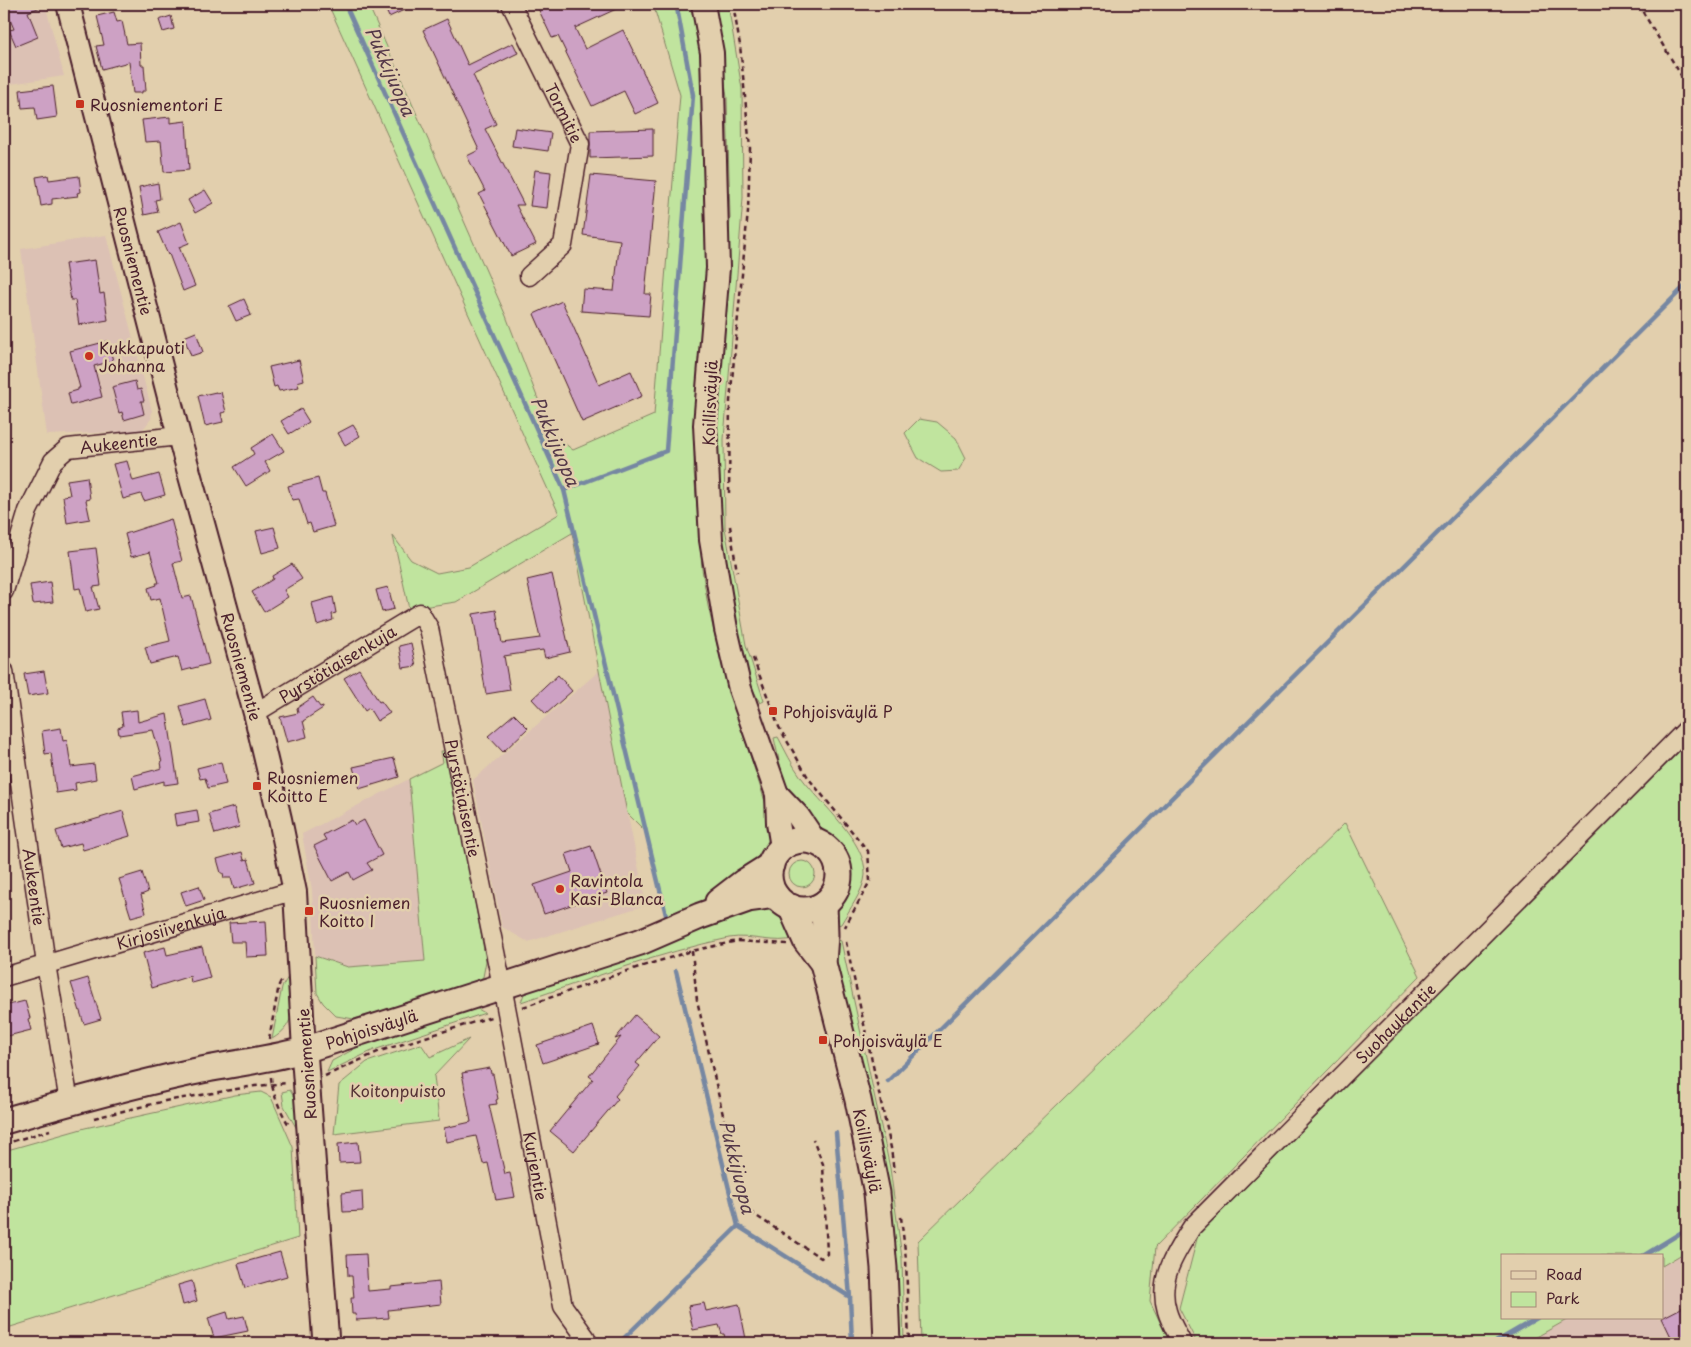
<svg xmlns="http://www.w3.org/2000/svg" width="1691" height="1347" font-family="'Playpen Sans',sans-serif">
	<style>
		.built { fill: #dcc1b4 }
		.green { fill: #c0e49e; stroke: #858264 }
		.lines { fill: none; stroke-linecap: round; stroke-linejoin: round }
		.stream { stroke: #7687a2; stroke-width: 4.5 }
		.building { fill: #cda1c4; stroke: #4a1f2b }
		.minor-casing { stroke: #4a1f2b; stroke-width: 21 }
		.tertiary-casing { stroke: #4a1f2b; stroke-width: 26 }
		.secondary-casing { stroke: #4a1f2b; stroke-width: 29 }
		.path { stroke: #4a1f2b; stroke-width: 2.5; stroke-dasharray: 5 4; stroke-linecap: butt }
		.minor { stroke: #e2cfad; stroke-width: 18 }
		.tertiary { stroke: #e2cfad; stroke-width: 22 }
		.secondary { stroke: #e2cfad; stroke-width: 25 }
		.poi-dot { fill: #c8321e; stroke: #e2cfad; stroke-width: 2 }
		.labels { text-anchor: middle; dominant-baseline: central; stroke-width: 5; stroke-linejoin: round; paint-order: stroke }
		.poi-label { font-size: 16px; fill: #4a1f2b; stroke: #e2cfad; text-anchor: start }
		.street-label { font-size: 16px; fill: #4a1f2b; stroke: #e2cfad }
		.park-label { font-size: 16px; fill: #563336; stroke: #e2cfad }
		.water-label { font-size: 18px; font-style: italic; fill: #553949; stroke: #e2cfad }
	</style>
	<rect width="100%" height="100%" fill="#e2cfad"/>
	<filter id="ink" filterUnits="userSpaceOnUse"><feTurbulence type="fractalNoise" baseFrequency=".02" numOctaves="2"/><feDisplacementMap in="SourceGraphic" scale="10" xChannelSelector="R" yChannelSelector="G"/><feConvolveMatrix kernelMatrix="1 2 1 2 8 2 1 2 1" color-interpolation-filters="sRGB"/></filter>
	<g filter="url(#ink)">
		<g class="built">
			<path d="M4,4H43L47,11L64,76L4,85Z"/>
			<path d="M106,235L152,411L151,419L144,428L138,431L47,435L21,249Z"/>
			<path d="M599,671L646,905L528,942L502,927L473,780Z"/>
			<path d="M409,779L425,961L348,967L315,956L312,890L302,834Z"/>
			<path d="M1687,1251V1343H1526L1570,1318H1662V1266Z"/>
		</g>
		<g class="green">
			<path d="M328,4H368L506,316L551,433L573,450L654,415L680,95L653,4L694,5L707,107L709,252L695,407L694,471L702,569L708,606L724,674L769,814C770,823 771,832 768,841C762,860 711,898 692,907C684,911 674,912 666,915L646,832L627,813L572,533L456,602L409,609L393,536L411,560L437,573L469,567L559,514Z"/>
			<path d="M715,4H728L742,89L743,198L724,439L725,528L746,645L764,701L760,703L745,674L718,536L715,410L730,218L727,98Z"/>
			<path d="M919,419L937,422L956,438L966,458L958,471L941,472L918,458L905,433Z"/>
			<path d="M778,737C785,750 792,765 801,777C820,803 867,842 865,875C864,890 849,910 841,924L828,929L830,913L841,899L848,886L849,870L844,854L834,840L815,827L797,805L783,778L774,738Z"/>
			<path d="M1687,744V1251L1662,1266V1256H1502V1318H1570L1526,1343H1197L1179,1308L1198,1235Z"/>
			<path d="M441,751H447L486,961L483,977L474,984L354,1019L336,1016L323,1003L317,993L315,956L348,967L425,961L409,779L443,762Z"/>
			<path d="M1345,823L1420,976L1155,1247L1150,1301L1170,1343H921L918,1241Z"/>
			<circle cx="802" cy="874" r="13"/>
			<path d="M742,906L770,907L784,920L797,938C774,945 751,934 729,938C658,953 590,979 521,1002L524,994L531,989Z"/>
			<path d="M829,939H836L841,941L890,1168L902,1258L904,1343H895Z"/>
			<path d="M291,972C293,999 299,1024 272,1039L282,987Z"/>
			<path d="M476,1008L485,1013L374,1050L327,1072L332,1061L369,1041Z"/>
			<path d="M469,1039L434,1076L439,1121L334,1134L339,1085L367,1062L421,1044L430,1057Z"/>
			<path d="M290,1090L297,1103L298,1131L284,1106L282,1092Z"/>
			<path d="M261,1092L271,1097L293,1147L298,1238L4,1329V1151L85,1128L235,1095Z"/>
		</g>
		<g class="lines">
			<g class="stream">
				<path d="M345,4L564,490L666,915"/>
				<path d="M564,490L666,451L693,95L677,8L674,4"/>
				<path d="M676,971L738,1226L850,1297L852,1343"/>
				<path d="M888,1081L1687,284"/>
				<path d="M836,1133L850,1297"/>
				<path d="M1643,1256L1687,1229"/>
				<path d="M619,1343L738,1226"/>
				<path d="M1494,1343L1537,1318"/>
			</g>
		</g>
		<g class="building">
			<path d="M17,4H48L28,12L38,37L16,46L9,30L14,29L5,8Z"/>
			<path d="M383,4H417L389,17Z"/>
			<path d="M536,4H627L575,28L585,49L623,30L658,103L635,114L624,91L592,106L558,36L552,38Z"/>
			<path d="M114,12L117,22L122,21L127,44L140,43L141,65H144L146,91H142V93H133L129,62L102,69L96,46L104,45L97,16Z"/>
			<path d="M171,16L174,29L163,32L159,20Z"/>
			<path d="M447,19L468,65L513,43L518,53L473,75L496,124L485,129L524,205H516L536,244L511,256L479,194L485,191L467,156L479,150L423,30Z"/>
			<path d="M53,86L57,117L37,120L35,107L22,108L20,90Z"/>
			<path d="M170,117V123L186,121L189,170L164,172L161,141L145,142L142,120Z"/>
			<path d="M515,128L551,133L548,151L512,146Z"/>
			<path d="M653,129V156L590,158V131Z"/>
			<path d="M535,170L551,172L547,208L530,206Z"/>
			<path d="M48,175L49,180L79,176L81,192L77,193L78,196L52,199V204L41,206L36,177Z"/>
			<path d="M591,175L656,181L645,294H651L649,316L581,311L583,289L614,291L620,240L583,235Z"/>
			<path d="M158,183L160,199L155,200L158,212L144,215L139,187Z"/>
			<path d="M205,190L213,203L195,213L188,200Z"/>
			<path d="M181,222L189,243L179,247L195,286L183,291L169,254L168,255L158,232Z"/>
			<path d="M95,260L100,294L104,293L108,320L79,325L75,300H71L65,264Z"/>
			<path d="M244,299L251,315L236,321L229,306Z"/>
			<path d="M562,301L599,385L631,371L642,396L582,422L534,314Z"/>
			<path d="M196,332L203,352L191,356L184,337Z"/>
			<path d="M108,341L113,361L94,366L102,397L71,405L68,393L78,390V388H80L70,351Z"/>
			<path d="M299,360L304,380L297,382L299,387L279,391L277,386L274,387L269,367Z"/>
			<path d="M135,381L137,390L141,389L144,401H141L144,414L124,420L122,412L119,413L112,387Z"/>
			<path d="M216,392V393L221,392L226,412L221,413L223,422L205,426L198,396Z"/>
			<path d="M301,409L309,422L289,434L281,421Z"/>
			<path d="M353,425L360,436L345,445L338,433Z"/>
			<path d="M273,434L284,451L265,462L270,471L246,486L234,467L254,454L251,448Z"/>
			<path d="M127,461L133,481L159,474L165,495L144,501L141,494L123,499L113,464Z"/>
			<path d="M87,477L90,499L86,500L90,519L67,523L63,496L70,495L67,480Z"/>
			<path d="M318,478L322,493H325L334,526L313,532L310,523L307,524L299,499L292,500L288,486Z"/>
			<path d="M171,519L182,561L173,563L182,598L191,596L209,664L182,671L178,657L150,664L145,647L170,641L160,598L151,600L148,588L157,585L156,583H159L150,552L131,557L125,534Z"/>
			<path d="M274,527L280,548L262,553L256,531Z"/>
			<path d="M96,548L101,586L93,587L99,609L86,612L80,588L75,589L70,551Z"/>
			<path d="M292,564L302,579L284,590L288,597L264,612L252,592L273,579L272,576Z"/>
			<path d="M552,574L570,652L545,658L543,650L504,656L510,690L486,694L473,614L496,610L502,643L540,638L527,580Z"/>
			<path d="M50,582L53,602L33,604L30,585Z"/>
			<path d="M388,587L394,609L382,612L376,590Z"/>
			<path d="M333,597L336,613L332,614L333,620L317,625L312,603Z"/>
			<path d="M411,643L416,666L403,668L399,646Z"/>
			<path d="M359,669L379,702L381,701L390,713L377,721L369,708L365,711L344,678Z"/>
			<path d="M44,671L48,693L28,696L24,674Z"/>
			<path d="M558,675L572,691L546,714L532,699Z"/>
			<path d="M313,697L320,707L323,706V708L303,721L307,737L287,742L280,717L298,713L297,708Z"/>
			<path d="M205,699L211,720L186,727L180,706Z"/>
			<path d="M137,710L138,722L167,714L178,783L164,785V781L135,789L132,776L162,768L161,762H162L153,730L119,735L118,728L123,726L121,712Z"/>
			<path d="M514,714L528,728L503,752L488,736Z"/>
			<path d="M61,728L63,741L67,740L71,767L94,764L96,779L75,783L76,790L56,793L51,753L45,754L42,731Z"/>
			<path d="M394,758L399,777L359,789L353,767Z"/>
			<path d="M221,762L226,784L208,788L205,778L200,779L197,768Z"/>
			<path d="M234,807L239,827L215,834L209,814Z"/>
			<path d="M197,810L199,822L176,826L174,814Z"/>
			<path d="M123,811L130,836L83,850L81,843L61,848L56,831Z"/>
			<path d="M352,820L355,825L364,820L382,855L367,863L372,870L353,880L349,872L332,881L314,846L326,840L323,835Z"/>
			<path d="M591,846L607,893L544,914L534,885L572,872L566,854Z"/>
			<path d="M242,852L244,860L248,859L255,883L234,889L231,878H224L223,873H221L217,859Z"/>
			<path d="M142,872L148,892L141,895L146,913L131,917L119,879Z"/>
			<path d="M199,886L204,900L186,906L181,892Z"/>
			<path d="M266,921L268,956L246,957L245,942H231L229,923Z"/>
			<path d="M165,947L167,955L202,947L210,978L191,983L190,976L152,988L143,953Z"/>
			<path d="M88,978L101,1019L84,1024L71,983Z"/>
			<path d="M25,1001L30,1018L28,1019L31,1030L4,1037V1006Z"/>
			<path d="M635,1015L659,1036L636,1063L640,1066L615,1096L618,1099L574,1151L550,1131L593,1079L589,1076L621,1037L615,1039Z"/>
			<path d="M593,1026L599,1044L543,1063L537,1045Z"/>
			<path d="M490,1068L491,1074H493L498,1099L496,1100L497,1104L489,1105L505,1174L510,1173L515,1197L496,1200L488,1163L483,1164L476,1136L447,1142L444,1128L471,1122L462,1073Z"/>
			<path d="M358,1142L360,1162L339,1163L338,1144Z"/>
			<path d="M362,1191L363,1211L343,1212L342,1193Z"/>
			<path d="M280,1252L287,1276L245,1288L238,1264Z"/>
			<path d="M366,1254L368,1291L391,1289V1287L439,1282L441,1304L388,1310L389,1318L356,1320L355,1314H352L351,1298H354L352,1276H348L347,1255Z"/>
			<path d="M192,1281L197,1301L183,1305L178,1285Z"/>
			<path d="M704,1303L706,1311L739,1304L746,1339L726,1343L724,1334H722L719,1325L693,1330L688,1306Z"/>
			<path d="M1687,1305V1343H1674L1662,1318Z"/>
			<path d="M227,1312L229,1319L244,1316L248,1331L214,1338L208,1318Z"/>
		</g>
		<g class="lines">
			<g class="minor-casing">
				<g id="minor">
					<path id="s1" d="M511,4L580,144L563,245L529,276"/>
					<path id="s2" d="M4,591L28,511L53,461L68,448L179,436"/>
					<path id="s3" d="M4,671L46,964L69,1102"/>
					<path id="s4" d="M255,713L420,613L429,628L502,986L563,1306L586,1338"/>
					<path id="s5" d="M4,977L282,894L295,892"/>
					<path id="s6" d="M1182,1343C1177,1333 1170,1322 1167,1311C1157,1279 1176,1252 1192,1227L1687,729"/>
				</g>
			</g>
			<g class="tertiary-casing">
				<g id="tertiary">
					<path id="s7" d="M68,4L179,436L255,713L280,819L295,892L304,1050"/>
					<path d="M703,4L712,53L718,268L705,425L711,540L726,629L740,689L777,794L778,823L782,847"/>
					<path d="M777,794L798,816L815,841"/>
				</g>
			</g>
			<g class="secondary-casing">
				<g id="secondary">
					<circle cx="804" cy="875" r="35"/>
					<path d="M718,902L744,882L771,865"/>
					<path id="s8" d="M824,904L825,935L823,963L858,1100L877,1193L884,1268L887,1343"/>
					<path d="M791,907L806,941L823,963"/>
					<path d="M304,1050L326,1343"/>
					<path id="s9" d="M4,1121C66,1103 128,1086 192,1072C229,1064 267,1060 304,1050L640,942L700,916L748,899L775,895"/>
				</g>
			</g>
			<g class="path">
				<path d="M1638,4L1687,85"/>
				<path d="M729,493L730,401L748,211L750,148L740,45L733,4"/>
				<path d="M730,526L737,572"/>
				<path d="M753,658L779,727L809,779L868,851L870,881L845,927"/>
				<path d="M846,942L891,1148L894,1172"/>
				<path d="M692,951L697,1000L744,1208L821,1258L827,1254L823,1164L813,1139"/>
				<path d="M523,1007L636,968L692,951L737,941L787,944"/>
				<path d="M269,1039L279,985L281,981"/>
				<path d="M325,1076L380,1051L491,1017"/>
				<path d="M271,1077C272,1094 281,1112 290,1127"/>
				<path d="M94,1118L165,1101L255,1086L288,1083"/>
				<path d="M4,1144L50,1130"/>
				<path d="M901,1217L906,1259L909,1343"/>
			</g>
			<use href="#minor" class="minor"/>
			<use href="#tertiary" class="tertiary"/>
			<use href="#secondary" class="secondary"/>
		</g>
	</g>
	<g class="poi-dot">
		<rect x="75" y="99" width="10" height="10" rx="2.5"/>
		<circle cx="89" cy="356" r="5"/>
		<rect x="768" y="706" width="10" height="10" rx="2.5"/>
		<rect x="252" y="781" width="10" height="10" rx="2.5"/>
		<circle cx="560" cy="889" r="5"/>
		<rect x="304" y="906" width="10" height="10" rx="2.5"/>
		<rect x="818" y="1035" width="10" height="10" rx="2.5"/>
	</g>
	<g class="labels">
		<g class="poi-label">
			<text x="90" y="104">Ruosniementori E</text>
			<text x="99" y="347">Kukkapuoti<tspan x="99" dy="18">Johanna</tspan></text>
			<text x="783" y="711">Pohjoisväylä P</text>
			<text x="267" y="777">Ruosniemen<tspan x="267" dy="18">Koitto E</tspan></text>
			<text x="570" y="880">Ravintola<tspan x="570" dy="18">Kasi-Blanca</tspan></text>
			<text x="319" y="902">Ruosniemen<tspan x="319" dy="18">Koitto I</tspan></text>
			<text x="833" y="1040">Pohjoisväylä E</text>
		</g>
		<g class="street-label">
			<text stroke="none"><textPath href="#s1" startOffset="121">Tormitie</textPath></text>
			<text stroke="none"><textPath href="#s7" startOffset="265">Ruosniementie</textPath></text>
			<text transform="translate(709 403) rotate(-88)">Koillisväylä</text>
			<text stroke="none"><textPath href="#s2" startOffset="210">Aukeentie</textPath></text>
			<text stroke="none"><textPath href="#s4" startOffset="96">Pyrstötiaisenkuja</textPath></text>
			<text stroke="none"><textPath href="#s7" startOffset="685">Ruosniementie</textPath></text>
			<text stroke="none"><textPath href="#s4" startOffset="384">Pyrstötiaisentie</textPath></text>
			<text stroke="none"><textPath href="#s3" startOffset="218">Aukeentie</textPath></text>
			<text stroke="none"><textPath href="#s5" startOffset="174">Kirjosiivenkuja</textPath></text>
			<text stroke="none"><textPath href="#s6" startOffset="414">Suohaukantie</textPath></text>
			<text stroke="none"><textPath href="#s9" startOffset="379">Pohjoisväylä</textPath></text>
			<text transform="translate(306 1064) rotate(-94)">Ruosniementie</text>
			<text stroke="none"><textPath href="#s8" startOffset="252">Koillisväylä</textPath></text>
			<text stroke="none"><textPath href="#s4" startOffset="759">Kurjentie</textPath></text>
		</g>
		<g class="park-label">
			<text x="398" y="1090">Koitonpuisto</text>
		</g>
		<g class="water-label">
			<text transform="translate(391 71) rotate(66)">Pukkijuopa</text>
			<text transform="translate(556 441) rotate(67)">Pukkijuopa</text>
			<text transform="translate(738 1167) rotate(76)">Pukkijuopa</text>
		</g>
	</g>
	<rect width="1691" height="1347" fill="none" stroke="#e2cfad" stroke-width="20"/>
	<rect x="10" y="10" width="1671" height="1327" fill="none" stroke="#4a1f2b" stroke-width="2" filter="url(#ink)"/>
	<rect x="1501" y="1254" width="162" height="65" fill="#e2cfad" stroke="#a58979"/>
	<rect x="1511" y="1271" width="25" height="8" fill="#e2cfad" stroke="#a58979"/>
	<text x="1546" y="1280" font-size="15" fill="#4a1f2b">Road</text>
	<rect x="1511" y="1292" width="25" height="15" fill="#c0e49e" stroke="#a58979"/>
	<text x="1546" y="1304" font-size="15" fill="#4a1f2b">Park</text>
</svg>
